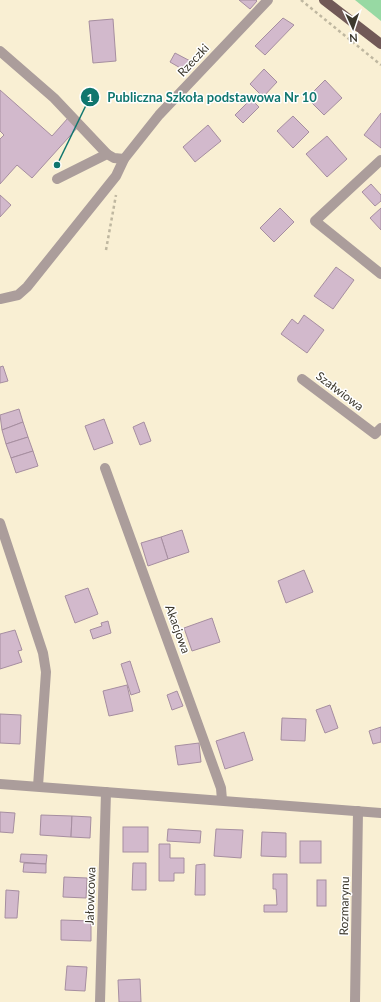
<svg xmlns="http://www.w3.org/2000/svg" width="381" height="1002" font-family="Lato,sans-serif">
	<style>
		.green { fill: #97d9a3 }
		.building { fill: #d2b9cc; stroke: #a68ea0 }
		.lines { fill: none; stroke-linecap: round; stroke-linejoin: round }
		.path { stroke: #bfb7a0; stroke-width: 2.5; stroke-dasharray: 3 3; stroke-linecap: butt }
		.minor { stroke: #ab9d9b; stroke-width: 10 }
		.major { stroke: #715957; stroke-width: 10 }
		.labels { text-anchor: middle; dominant-baseline: central; stroke-width: 3; stroke-linejoin: round; paint-order: stroke }
		.street-label { font-size: 12px; fill: #3c382d; stroke: #fff }
		.leader { fill: none; stroke: #0f766e; stroke-width: 1.5 }
		.callout-dot { fill: #0f766e; stroke: #fff; stroke-width: 1.5 }
		.mark-label { font-size: 12px; text-anchor: middle; font-weight: bold; fill: #fff }
		.callout-label { font-size: 13px; text-anchor: middle; font-weight: bold; fill: #0f766e; stroke: #fff; stroke-width: 3; stroke-linejoin: round; paint-order: stroke }
	</style>
	<rect width="100%" height="100%" fill="#f9efd3"/>
	<path class="green" d="M355,0H381V21Z"/>
	<g class="building">
		<path d="M239,0H256L257,1L250,9Z"/>
		<path d="M283,18L294,25L265,55L255,46Z"/>
		<path d="M113,19L116,61L93,63L89,21Z"/>
		<path d="M175,53L194,63L189,73L170,62Z"/>
		<path d="M264,69L277,82L263,97L250,84Z"/>
		<path d="M325,80L342,98L324,115L307,98Z"/>
		<path d="M0,90L52,136L68,118L78,127L32,178L17,165L0,184V139L4,135L0,131Z"/>
		<path d="M251,99L259,107L243,123L235,115Z"/>
		<path d="M381,113V148L364,135Z"/>
		<path d="M293,116L309,132L293,148L277,131Z"/>
		<path d="M208,125L221,141L195,162L183,147Z"/>
		<path d="M327,136L347,159L327,177L306,154Z"/>
		<path d="M371,184L381,195V201L375,206L362,192Z"/>
		<path d="M0,195L11,205L0,217Z"/>
		<path d="M280,208L294,222L274,242L260,228Z"/>
		<path d="M381,208V230L370,218Z"/>
		<path d="M336,267L354,280L333,309L314,296Z"/>
		<path d="M304,315L324,330L307,353L281,334L292,319L298,324Z"/>
		<path d="M3,366L8,381L0,383V367Z"/>
		<path d="M19,409L23,422L2,430L0,415Z"/>
		<path d="M104,419L113,443L94,450L85,426Z"/>
		<path d="M23,422L28,437L6,444L2,430Z"/>
		<path d="M144,422L151,441L140,445L133,427Z"/>
		<path d="M28,437L33,451L11,458L6,444Z"/>
		<path d="M33,451L38,466L16,473L11,458Z"/>
		<path d="M182,530L189,552L168,559L161,537Z"/>
		<path d="M161,537L168,559L148,566L141,543Z"/>
		<path d="M304,570L313,592L286,603L278,581Z"/>
		<path d="M88,588L98,614L75,623L65,596Z"/>
		<path d="M212,618L220,642L192,651L184,628Z"/>
		<path d="M108,621L111,633L93,639L90,630L102,626L101,623Z"/>
		<path d="M15,630L22,650L18,651L22,662L0,669V634Z"/>
		<path d="M130,661L140,692L131,695L121,664Z"/>
		<path d="M127,685L133,711L109,716L103,691Z"/>
		<path d="M177,691L183,706L172,710L167,695Z"/>
		<path d="M330,705L338,728L325,733L316,710Z"/>
		<path d="M0,714L21,715L20,744L0,743Z"/>
		<path d="M282,718L306,719L305,741L281,740Z"/>
		<path d="M381,727V742L373,744L369,731Z"/>
		<path d="M244,732L253,760L225,769L216,741Z"/>
		<path d="M199,743L201,762L178,765L175,746Z"/>
		<path d="M0,812L15,813L13,833L0,832Z"/>
		<path d="M41,815L72,816L71,837L40,835Z"/>
		<path d="M72,816L91,817L90,838L71,837Z"/>
		<rect x="123" y="827" width="25" height="25"/>
		<path d="M168,829L201,831L200,843L167,841Z"/>
		<path d="M216,829L243,830L241,858L214,856Z"/>
		<path d="M262,832L286,833V857L261,856Z"/>
		<rect x="300" y="841" width="21" height="22"/>
		<path d="M159,844H170V858H184V873H174V881H159Z"/>
		<path d="M21,854L47,855L46,864L20,862Z"/>
		<path d="M24,863L46,864V873L23,872Z"/>
		<path d="M133,863H146V890H132Z"/>
		<path d="M205,864V895H195L196,865Z"/>
		<path d="M273,874H287V912H264V905H277L276,889H273Z"/>
		<path d="M64,877L87,878L86,898L63,897Z"/>
		<rect x="317" y="880" width="9" height="26"/>
		<path d="M6,890L19,891L17,918H5Z"/>
		<path d="M61,920L91,921V941L61,940Z"/>
		<path d="M67,966L87,967L85,991L65,990Z"/>
		<path d="M140,979L141,1002H119L118,980Z"/>
	</g>
	<g class="lines">
		<g class="path">
			<path d="M301,0L381,65"/>
			<path d="M106,250L116,195"/>
		</g>
		<g class="minor">
			<path d="M0,51L54,98L107,154"/>
			<path d="M381,160L315,221L381,274"/>
			<path d="M57,179L107,154L114,158L124,159"/>
			<path d="M0,299L18,295L27,287L116,176L124,159L159,115L268,0"/>
			<path d="M302,379L375,434L381,428"/>
			<path d="M105,468L221,788L222,800"/>
			<path d="M0,523L43,653L46,672L38,786"/>
			<path d="M0,784L381,813"/>
			<path d="M100,1002L106,792"/>
			<path d="M355,1002L358,811"/>
		</g>
		<path class="major" d="M324,0L381,44"/>
	</g>
	<g class="labels">
		<g class="street-label">
			<text transform="translate(193 60) rotate(-47)">Rzeczki</text>
			<text transform="translate(340 391) rotate(37)">Szałwiowa</text>
			<text transform="translate(178 629) rotate(70)">Akacjowa</text>
			<text transform="translate(90 896) rotate(-88)">Jałowcowa</text>
			<text transform="translate(344 906) rotate(-89)">Rozmarynu</text>
		</g>
	</g>
	<path class="leader" d="M57 165L90 97"/>
	<g class="callout-dot">
		<circle cx="57" cy="165" r="4"/>
		<circle cx="90" cy="97" r="10"/>
	</g>
	<g class="mark-label">
		<text x="90" y="102">1</text>
	</g>
	<g class="callout-label">
		<text x="212" y="102">Publiczna Szkoła podstawowa Nr 10</text>
	</g>
	<g transform="translate(353 28) rotate(177)" stroke="#ffffff" stroke-width="3" paint-order="stroke">
	<path d="M0-3L7 15L0 10L-7 15Z" fill="#3c382d"/>
	<text y="-6" font-size="11" font-weight="bold" text-anchor="middle" fill="#3c382d">N</text>
	</g>
</svg>
